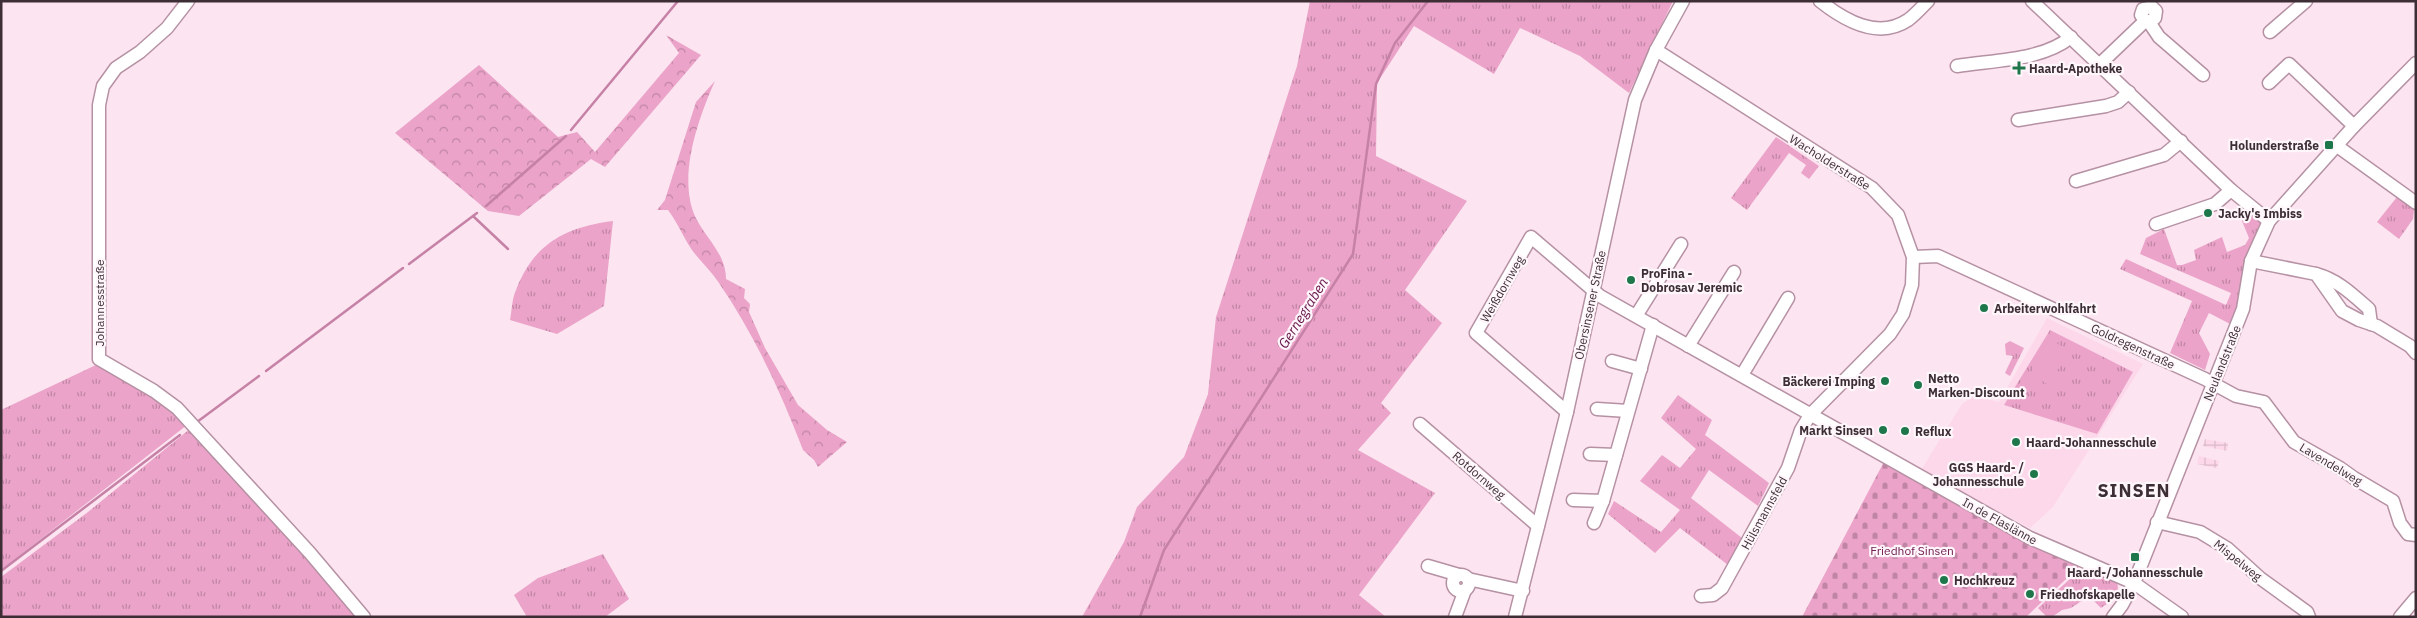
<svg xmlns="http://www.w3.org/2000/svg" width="2417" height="618" font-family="'IBM Plex Sans',sans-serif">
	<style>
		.built { fill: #fdd8ea }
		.industrial { fill: url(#industrial-grid) }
		.grass { fill: url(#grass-tufts) }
		.forest { fill: url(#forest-crowns) }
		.cemetery { fill: url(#cemetery-stones) }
		.garden { fill: #eba3c9 }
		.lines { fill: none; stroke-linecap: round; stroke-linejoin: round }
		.stream { stroke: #c681a6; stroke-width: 2.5 }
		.minor-casing { stroke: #b591a3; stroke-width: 15 }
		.minor { stroke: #fff; stroke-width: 12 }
		.poi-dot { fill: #1e774b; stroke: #fef6fa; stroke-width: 2 }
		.labels { text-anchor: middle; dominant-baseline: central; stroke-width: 4.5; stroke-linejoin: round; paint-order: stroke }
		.poi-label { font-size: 12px; font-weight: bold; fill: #3d2e36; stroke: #fef6fa; text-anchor: start }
		.street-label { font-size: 12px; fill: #3d2e36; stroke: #fef6fa }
		.park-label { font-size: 12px; fill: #732053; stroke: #fef6fa }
		.water-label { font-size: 14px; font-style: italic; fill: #671449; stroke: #fef6fa }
		.district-label { font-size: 18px; font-weight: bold; letter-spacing: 1px; fill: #3d2e36; stroke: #fef6fa }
	</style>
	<defs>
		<pattern id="industrial-grid" width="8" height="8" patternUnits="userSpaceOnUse" patternTransform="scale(1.25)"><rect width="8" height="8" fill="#fdd8ea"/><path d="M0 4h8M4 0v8" fill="none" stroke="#dabac9"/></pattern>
		<pattern id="grass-tufts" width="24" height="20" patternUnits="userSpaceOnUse" patternTransform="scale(1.25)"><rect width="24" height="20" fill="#eba3c9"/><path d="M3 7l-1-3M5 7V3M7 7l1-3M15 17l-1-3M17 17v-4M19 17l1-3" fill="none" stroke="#c085a4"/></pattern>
		<pattern id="forest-crowns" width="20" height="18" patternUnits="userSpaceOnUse" patternTransform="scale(1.25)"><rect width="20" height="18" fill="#eba3c9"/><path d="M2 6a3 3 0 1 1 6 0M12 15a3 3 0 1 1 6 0" fill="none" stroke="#c085a4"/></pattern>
		<pattern id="cemetery-stones" width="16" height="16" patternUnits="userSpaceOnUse" patternTransform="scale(1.25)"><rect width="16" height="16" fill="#eba3c9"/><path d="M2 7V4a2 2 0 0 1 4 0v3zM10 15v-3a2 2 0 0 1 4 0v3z" fill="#c085a4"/></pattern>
	</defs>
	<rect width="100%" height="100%" fill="#fce4f0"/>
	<path class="built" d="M2047,318L2143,364L2053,507L2030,528L1921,470L1962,404L1974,396L1999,402Z"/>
	<g class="industrial">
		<path d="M2205,439L2228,443L2227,451L2203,446Z"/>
		<path d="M2199,456L2219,461L2217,468L2197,464Z"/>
	</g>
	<g class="grass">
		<path d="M1310,1H1673L1629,93L1580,56L1520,28L1494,74L1414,26L1377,83L1376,156L1467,201L1405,290L1442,323L1381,403L1391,413L1358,450L1435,493L1359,595L1386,617H1082L1124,542L1137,507L1184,457L1208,394L1216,317L1297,66Z"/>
		<path d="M1776,137L1819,166L1809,179L1801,173L1806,165L1789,153L1747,210L1731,198Z"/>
		<path d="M2397,197L2414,210L2413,219L2399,239L2377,222Z"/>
		<path d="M2247,206L2266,221L2234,326L2209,313L2199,333L2210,354L2205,370L2170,353L2192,301L2120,269L2126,259L2226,305L2231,293L2140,254L2146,238L2164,229L2177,265H2182L2196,260L2194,250L2222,237L2227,252L2245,245L2249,238L2242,221Z"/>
		<path d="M613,221L604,306L557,334L510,320C512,310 512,298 516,290C534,243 566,227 613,221Z"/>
		<path d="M2050,330L2133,372L2097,434L2004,405Z"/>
		<path d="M2010,341L2024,348L2010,376L2005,373L2013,356L2006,355L2005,344Z"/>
		<path d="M98,364L151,392L187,425L1,570V410Z"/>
		<path d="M1678,395L1712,420L1705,435L1769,483L1758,506L1709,470L1691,498L1742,538L1728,565L1680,528L1655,553L1608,514L1614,501L1661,532L1680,510L1640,481L1662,455L1680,468L1696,449L1661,418Z"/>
		<path d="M191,428L364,617H1V577L88,512Z"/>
		<path d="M603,554L629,599L605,617H527L514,595L538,578Z"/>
		<path d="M2083,567L2117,582C2121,596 2111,601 2101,608L2089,596L2071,608L2062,610L2052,617H2047L2038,608Z"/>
	</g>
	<g class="forest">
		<path d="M666,35L701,55L605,167L591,159L519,216L488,211L395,133L479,65L558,137L577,132L595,152L679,53Z"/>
		<path d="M715,81C698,119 675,182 698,222C709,241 726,256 726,279L745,289L744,298L750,304L749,312L765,348L798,405L827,430L847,442L818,467L814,460L803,450C781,392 754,334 719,283C711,271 700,261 692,250C683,237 678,223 668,210H657L665,200L696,102Z"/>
	</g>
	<path class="cemetery" d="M1885,460L2081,565L2026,617H1802Z"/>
	<path class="garden" d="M2049,339L2069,350L2049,385L2030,374Z"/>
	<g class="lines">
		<g class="stream">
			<path d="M571,130L678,1"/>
			<path d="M486,206L566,136"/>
			<path d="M473,216L508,249"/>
			<path d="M409,264L477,213"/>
			<path d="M266,371L403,268"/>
			<path d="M197,422L259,376"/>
			<path d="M1,571L180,435"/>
			<path d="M1140,617L1164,550L1353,254L1376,84L1395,43L1428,1"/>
		</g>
		<g class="minor-casing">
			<g id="minor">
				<path d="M188,1L167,28L140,52L116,68L103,86L99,105V359L154,391L177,408L310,553L364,617"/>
				<path d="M1820,1C1845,21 1878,40 1908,20C1915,15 1922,7 1928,1"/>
				<path d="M2032,1L2231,190L2269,221"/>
				<path d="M2149,22L2159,37L2203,75"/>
				<path d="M2270,32L2306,1"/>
				<path d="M1656,50L1872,188L1898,215L1913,257L1912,285L1903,314L1890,334L1810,415L1801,430L1788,468L1722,588L1713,595L1701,596"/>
				<path d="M2100,64L2145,21L2149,22L2155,18L2156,11L2152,7L2143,9L2141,15L2145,21"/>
				<path d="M1957,66C1993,60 2042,61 2071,37"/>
				<path d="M2269,83L2289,64L2354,126"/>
				<path d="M2018,120L2106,106L2118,102L2129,92"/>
				<path d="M2337,146L2416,203"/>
				<path d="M2076,181L2164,155L2181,141"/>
				<path d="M2156,224L2215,204L2231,190"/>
				<path d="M1913,257L1938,256L2205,379L2236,396L2264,402L2294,442L2340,468L2354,478L2393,501L2400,523L2408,534L2416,535"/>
				<path d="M2251,261L2316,274L2342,311L2359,320L2377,326L2410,346L2416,353"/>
				<path d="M2316,274C2338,280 2352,294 2369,309L2371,324"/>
				<path d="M1636,316L1681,244"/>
				<path d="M1688,346L1734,272"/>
				<path d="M1612,361L1641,369"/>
				<path d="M1742,375L1788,298"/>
				<path d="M1597,409L1628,411"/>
				<path d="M1567,412L1476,333L1531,237L1600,296L2030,538L2134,583L2182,617"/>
				<path d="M1420,424L1538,526"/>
				<path d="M1590,454L1616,455"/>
				<path d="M1573,500L1603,501"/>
				<path d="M2157,522L2200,532L2228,549L2260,578L2307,612L2309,617"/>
				<path d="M1594,523L1603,501L1653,325"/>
				<path d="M1428,566L1459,575"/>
				<circle cx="1461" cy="583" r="8"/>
				<path d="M1468,579L1523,591"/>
				<path d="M1455,617L1465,590"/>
				<path d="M1515,617L1567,412L1635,100L1656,50L1683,1"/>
				<path d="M2113,617L2122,605L2134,583L2243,309L2251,261L2269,221L2354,126L2416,63"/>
				<path d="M2400,617L2416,598"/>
			</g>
		</g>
		<use href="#minor" class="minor"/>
	</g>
	<g class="poi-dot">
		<path d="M2016.5 60.5h5v5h5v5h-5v5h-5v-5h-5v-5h5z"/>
		<rect x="2324" y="140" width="10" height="10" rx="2.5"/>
		<circle cx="2208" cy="213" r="5"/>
		<circle cx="1631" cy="280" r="5"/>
		<circle cx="1984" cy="308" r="5"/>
		<circle cx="1885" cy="381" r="5"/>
		<circle cx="1918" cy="385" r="5"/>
		<circle cx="1883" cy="430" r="5"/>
		<circle cx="1905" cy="431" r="5"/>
		<circle cx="2016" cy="442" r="5"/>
		<circle cx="2034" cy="474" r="5"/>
		<rect x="2130" y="552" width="10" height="10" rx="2.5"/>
		<circle cx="1944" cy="580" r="5"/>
		<circle cx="2030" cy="594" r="5"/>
	</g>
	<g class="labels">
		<g class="poi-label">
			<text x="2029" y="68">Haard-Apotheke</text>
			<text x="2319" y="145" text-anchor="end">Holunderstraße</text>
			<text x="2218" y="213">Jacky's Imbiss</text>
			<text x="1641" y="273">ProFina -<tspan x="1641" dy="14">Dobrosav Jeremic</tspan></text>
			<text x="1994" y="308">Arbeiterwohlfahrt</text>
			<text x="1928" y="378">Netto<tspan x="1928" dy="14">Marken-Discount</tspan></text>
			<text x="1875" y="381" text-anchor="end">Bäckerei Imping</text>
			<text x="1873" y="430" text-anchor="end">Markt Sinsen</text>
			<text x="1915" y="431">Reflux</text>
			<text x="2026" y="442">Haard-Johannesschule</text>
			<text x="2024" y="467" text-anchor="end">GGS Haard- /<tspan x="2024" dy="14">Johannesschule</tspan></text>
			<text x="2135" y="572" text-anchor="middle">Haard-/Johannesschule</text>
			<text x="1954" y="580">Hochkreuz</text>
			<text x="2040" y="594">Friedhofskapelle</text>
		</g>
		<g class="street-label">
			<text transform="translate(1830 162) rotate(32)">Wacholderstraße</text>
			<text transform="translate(1502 289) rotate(-60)">Weißdornweg</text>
			<text transform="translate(99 303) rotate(-90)">Johannesstraße</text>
			<text transform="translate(1590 305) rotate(-78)">Obersinsener Straße</text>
			<text transform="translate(2133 346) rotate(25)">Goldregenstraße</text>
			<text transform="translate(2222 363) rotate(-68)">Neulandstraße</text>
			<text transform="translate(2331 464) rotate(31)">Lavendelweg</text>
			<text transform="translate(1479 475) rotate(41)">Rotdornweg</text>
			<text transform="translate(1764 513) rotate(-61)">Hülsmannsfeld</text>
			<text transform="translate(2000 521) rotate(29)">In de Flaslänne</text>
			<text transform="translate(2238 560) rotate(39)">Mispelweg</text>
		</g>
		<g class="park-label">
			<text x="1912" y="550">Friedhof Sinsen</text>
		</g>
		<g class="water-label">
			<text transform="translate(1303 313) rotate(-58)">Gernegraben</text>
		</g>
		<g class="district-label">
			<text x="2134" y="490">SINSEN</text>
		</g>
	</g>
	<rect width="2417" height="618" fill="none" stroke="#3d2e36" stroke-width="5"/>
</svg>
